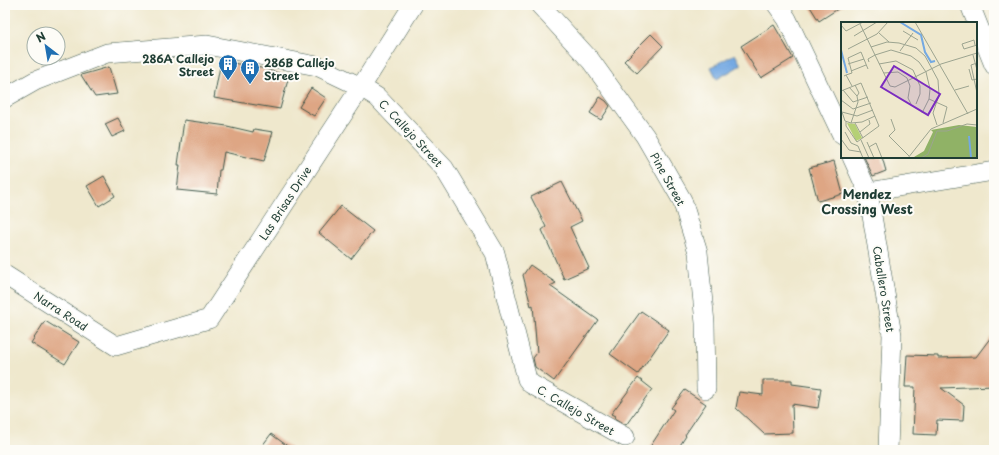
<svg xmlns="http://www.w3.org/2000/svg" width="999" height="455" font-family="'Playpen Sans',sans-serif">
	<style>
		.water { fill: #74a9e2; stroke: #4a738b }
		.building { fill: #dea684 }
		.lines { fill: none; stroke-linecap: round; stroke-linejoin: round }
		.minor-casing { stroke: #3e574b; stroke-width: 20 }
		.minor { stroke: #fff; stroke-width: 19 }
		.labels { text-anchor: middle; dominant-baseline: central; stroke-width: 4; stroke-linejoin: round; paint-order: stroke }
		.poi-label { font-size: 11px; font-weight: bold; fill: #1f3d34; stroke: #fdfcf7; text-anchor: end }
		.street-label { font-size: 11px; fill: #1f3d34; stroke: #fdfcf7 }
		.quarter-label { font-size: 13px; font-weight: bold; fill: #1f3d34; stroke: #fdfcf7 }
		.inset-river { fill: none; stroke: #74a9e2; stroke-width: 2 }
		.inset-road { fill: none; stroke: #9ca490; stroke-width: 1 }
		.view { fill: #7b2cbf; fill-opacity: 0.15; stroke: #7b2cbf; stroke-width: 2 }
		.inset-edge { fill: none; stroke: #1f3d34; stroke-width: 2 }
	</style>
	<rect width="100%" height="100%" fill="#fdfcf7"/>
	<filter id="ink" filterUnits="userSpaceOnUse"><feTurbulence type="fractalNoise" baseFrequency=".025" numOctaves="2"/><feDisplacementMap in="SourceGraphic" scale="8" xChannelSelector="R" yChannelSelector="G"/><feConvolveMatrix kernelMatrix="1 2 1 2 8 2 1 2 1" color-interpolation-filters="sRGB"/></filter>
	<filter id="wash" filterUnits="userSpaceOnUse"><feTurbulence type="fractalNoise" baseFrequency=".012" numOctaves="4" result="noise"/><feDisplacementMap in="SourceGraphic" scale="16" xChannelSelector="R" yChannelSelector="G"/><feGaussianBlur stdDeviation="0.9" result="paint"/><feColorMatrix in="noise" values="0 0 0 0 0 0 0 0 0 0 0 0 0 0 0 0 0 1.4 0 .05"/><feComposite in="paint" operator="in"/></filter>
	<g filter="url(#wash)">
		<rect width="100%" height="100%" fill="#efe8cd"/>
		<path class="water" d="M735,54L741,65L717,79L711,67Z"/>
		<g id="blocks">
			<g class="building">
				<path d="M809,5H844L819,21Z"/>
				<path d="M774,25L793,58L761,78L741,46Z"/>
				<path d="M651,34L663,46L637,73L624,61Z"/>
				<path d="M221,61L261,68L289,76L280,109L214,98Z"/>
				<path d="M109,67L117,94L95,97L81,75Z"/>
				<path d="M311,88L326,98L314,116L299,107Z"/>
				<path d="M600,97L606,101L610,106L601,120L590,113Z"/>
				<path d="M118,118L125,131L112,137L105,124Z"/>
				<path d="M184,120L227,126L253,132L254,129L273,132L264,161L224,152L221,170H219L217,194L177,190L180,165H178Z"/>
				<path d="M864,157H882L886,171L873,176Z"/>
				<path d="M834,161L843,194L818,201L809,168Z"/>
				<path d="M104,176L115,196L99,206L87,186Z"/>
				<path d="M562,182L582,221L570,227L589,268L564,279L542,230L546,227L531,197Z"/>
				<path d="M341,206L373,231L351,259L319,233Z"/>
				<path d="M530,265L556,283L550,286L598,320L554,381L535,367L533,358L537,353L533,305L531,306L523,275Z"/>
				<path d="M641,311L669,330L638,374L610,354Z"/>
				<path d="M45,321L79,342L65,364L31,343Z"/>
				<path d="M994,333V386L941,388L964,405L963,421L937,420L936,435L913,434L915,387H905L907,355L938,356V358L976,357Z"/>
				<path d="M638,378L652,389L626,425L614,418L615,416L611,414Z"/>
				<path d="M763,380H792V384L821,388L818,408L792,404L793,433L764,434L736,408L739,392L763,395Z"/>
				<path d="M685,390L706,404L685,435L686,436L677,450H648L674,410L671,408Z"/>
				<path d="M271,434L293,450H259Z"/>
			</g>
		</g>
	</g>
	<g filter="url(#ink)">
		<use href="#blocks" fill-opacity="0" stroke="#3e574b" stroke-width="1"/>
		<g class="lines">
			<g class="minor-casing">
				<g id="minor">
					<path d="M540,5L591,61L645,136L682,200L698,252L705,323L706,389"/>
					<path d="M777,5L787,19L842,135"/>
					<path d="M970,5L994,65"/>
					<path d="M5,98L35,81L107,53L207,45L317,66L361,87L377,97L444,168L495,253L527,379L531,384L625,437"/>
					<path d="M852,157L868,192L892,335L888,450"/>
					<path d="M868,192L994,171"/>
					<path d="M5,275L116,346L209,319L361,87L413,5"/>
				</g>
			</g>
			<use href="#minor" class="minor"/>
		</g>
	</g>
	<defs>
		<g id="building-pin" transform="scale(1)"><path d="M0 17L-7.5 6A9.5 9.5 0 1 1 7.5 6Z" fill="#1f6fb2" stroke="#fdfcf7"/><path d="M-4-6H4V6H1V3H-1V6H-4ZM-2.5-4.3h1.7v1.8h-1.7ZM.8-4.3h1.7v1.8H.8ZM-2.5-1h1.7V.8h-1.7ZM.8-1h1.7V.8H.8Z" fill="#fff"/></g>
	</defs>
	<g fill-rule="evenodd">
		<use href="#building-pin" x="228" y="64"/>
		<use href="#building-pin" x="250" y="68"/>
	</g>
	<g class="labels">
		<g class="poi-label">
			<text x="214" y="58">286A Callejo<tspan x="214" dy="13">Street</tspan></text>
			<text x="264" y="62" text-anchor="start">286B Callejo<tspan x="264" dy="13">Street</tspan></text>
		</g>
		<g class="street-label">
			<text transform="translate(411 133) rotate(47)">C. Callejo Street</text>
			<text transform="translate(668 179) rotate(61)">Pine Street</text>
			<text transform="translate(285 203) rotate(-57)">Las Brisas Drive</text>
			<text transform="translate(884 289) rotate(81)">Caballero Street</text>
			<text transform="translate(61 311) rotate(33)">Narra Road</text>
			<text transform="translate(576 410) rotate(30)">C. Callejo Street</text>
		</g>
		<g class="quarter-label">
			<text x="867" y="193">Mendez<tspan x="867" dy="15">Crossing West</tspan></text>
		</g>
	</g>
	<g transform="translate(841 22)">
		<rect width="136" height="136" fill="#efe8cd"/>
		<path d="M6,101L14,102L21,116L15,119Z" fill="#b5d075"/>
		<path d="M118,103L136,105V136L73,135L83,129L92,110L90,108Z" fill="#90b266"/>
		<path class="inset-river" d="M59,0L80,13L84,30L90,40L94,39M0,28L6,51M128,114L130,136"/>
		<path class="inset-road" d="M74,0L127,92M19,2L49,64L54,65L100,42L136,31M0,3L5,9L22,0M62,9L77,18M38,11L48,20M13,14L36,0M134,23L133,18L121,22L123,27L136,23M30,25L46,20L58,21L75,26L84,34L97,58L98,73L92,91L96,103M7,27L36,12L47,0M59,29L72,11M132,33L136,48M28,40L27,37L34,33L50,28L70,34L78,40L85,50L89,67L88,77L81,91M136,41L130,43L136,71M7,42L23,37M38,42L55,39L72,48L79,64V72L75,82M128,47L131,58L136,57M10,49L25,43M43,51L57,50L66,56L69,64L67,76L70,82M5,53L11,51L7,36L20,30L27,47M3,54L5,53L11,64M8,65L16,74L18,71L14,63M2,68L12,80L27,75M114,68L128,64M0,69L20,61L38,104L16,120L5,104V100M88,77L106,85M0,78L12,87L30,81M1,90L4,99L10,101L21,100L34,94M1,90L16,94L32,88M50,97L54,108L48,114L68,134M10,101L17,80L16,74M14,101L22,116M102,101L106,85M4,110L10,121L17,124L22,136M19,110L29,102L28,98M0,117L8,128L20,130M20,118L28,136M26,120L33,136M28,125L35,121L41,136M67,136L90,107L136,87M80,136L87,132L96,109H106L126,102L136,103"/>
		<path class="view" d="M53,44L99,72L87,93L40,65Z"/>
		<rect width="136" height="136" class="inset-edge"/>
	</g>
	<rect width="999" height="455" fill="none" stroke="#fdfcf7" stroke-width="20"/>
	<g transform="translate(46 46) rotate(329)"><circle r="19" fill="#fdfcf7" stroke="#a4b0a9"/>
	<path d="M0-3L7 15L0 10L-7 15Z" fill="#1f6fb2"/>
	<text y="-6" font-size="11" font-weight="bold" text-anchor="middle" fill="#1f3d34">N</text>
	</g>
</svg>
